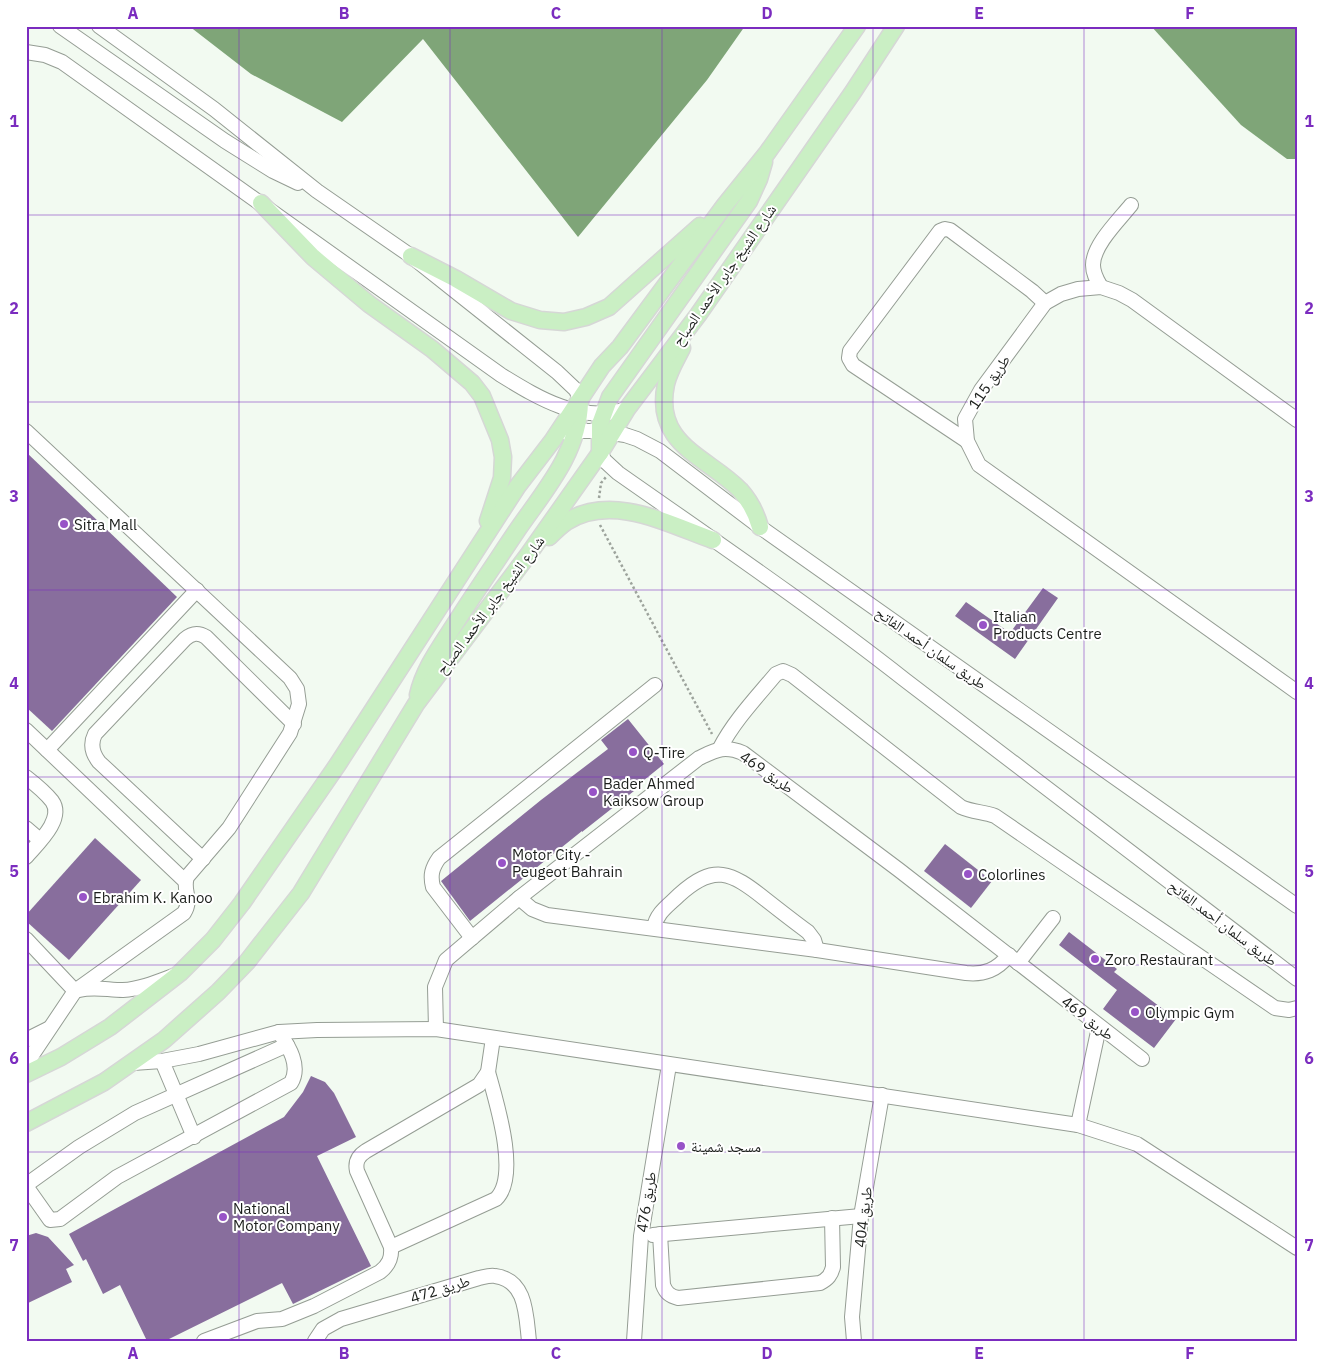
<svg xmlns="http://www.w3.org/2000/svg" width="1323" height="1367" font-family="'IBM Plex Sans','Noto Naskh Arabic',sans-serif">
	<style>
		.water { fill: #7fa578 }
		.building { fill: #886e9d }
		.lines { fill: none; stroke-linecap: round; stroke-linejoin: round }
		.minor-casing { stroke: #959d94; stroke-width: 16 }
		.major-casing { stroke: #d6d7d6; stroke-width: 19 }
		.path { stroke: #9da39c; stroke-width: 2.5; stroke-dasharray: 2.5 2.5; stroke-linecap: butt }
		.minor { stroke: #fff; stroke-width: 14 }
		.major { stroke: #caefc4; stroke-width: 16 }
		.grid { fill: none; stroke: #7b2cbf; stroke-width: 1; stroke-opacity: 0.55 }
		.poi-dot { fill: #9853c7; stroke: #fff; stroke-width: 2 }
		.labels { text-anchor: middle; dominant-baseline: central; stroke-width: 4; stroke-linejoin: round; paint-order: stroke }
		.street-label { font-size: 15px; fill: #1c1f1c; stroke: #fff }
		.poi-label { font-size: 15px; fill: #1c1f1c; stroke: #fff; text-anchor: start }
		.neatline { fill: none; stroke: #7b2cbf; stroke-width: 2 }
		.grid-label { font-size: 16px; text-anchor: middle; font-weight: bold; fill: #7b2cbf }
	</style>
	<rect width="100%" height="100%" fill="#f2faf1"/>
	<g class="water">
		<path d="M189,26H745L707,80L578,237L423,39L342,122L251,74Z"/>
		<path d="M1151,26H1297V159H1287L1241,125Z"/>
	</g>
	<g class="building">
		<path d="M26,452L177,597L52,731L26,707Z"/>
		<path d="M1043,588L1058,598L1015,659L955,616L966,602L1010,633Z"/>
		<path d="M628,719L664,764L633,789L634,791L582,832V831L470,921L441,881L541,800L608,749L601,740Z"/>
		<path d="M95,838L141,880L69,960L26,921V915Z"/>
		<path d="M945,844L992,881L971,908L924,871Z"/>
		<path d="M1069,932L1117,969L1114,972L1176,1019L1154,1048L1103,1009L1117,990L1059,945Z"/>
		<path d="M311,1076L325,1082L334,1093L356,1137L317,1156L371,1266L293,1304L282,1283L165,1341H147L120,1285L103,1294L86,1259L83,1261L69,1234L284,1117L303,1092Z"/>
		<path d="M36,1233L48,1237L74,1265L66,1269L72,1282L26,1304V1236Z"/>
	</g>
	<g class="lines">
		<g class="minor-casing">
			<g id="minor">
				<path d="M60,26L225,141L273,171L298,183"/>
				<path d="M99,26L214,109L317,191L411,256L557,372L576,390L580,399"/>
				<path d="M26,52L45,55L62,62L501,375C540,399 581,424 627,409"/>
				<path d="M1101,287C1097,280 1093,274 1093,265C1093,245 1119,220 1131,205"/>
				<path d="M1297,420L1132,300L1119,293L1101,287L1078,289L1061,294L1045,303L981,390L965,419L967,441L979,465L1297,692"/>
				<path d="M26,431L290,678L297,689L299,704L290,733L229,828L187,877C182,891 193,898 184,913L75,991L26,1064"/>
				<path d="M567,433L582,431H599L625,435L637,439L660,451L760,527L1297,906"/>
				<path d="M967,441L853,365L849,358L850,351L940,231L945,229L950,230L1032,291L1045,303"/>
				<path d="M600,453L605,461L618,473C715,541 812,607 905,680L1297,979"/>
				<path d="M26,730L185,881"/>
				<path d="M720,748C734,721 756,698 776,674L783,671L792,675L961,807C972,812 984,812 995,816L1275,1008L1289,1010L1297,1008"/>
				<path d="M47,750L197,590"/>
				<path d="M26,777C35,784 45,792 52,801C65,819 37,844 26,857"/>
				<path d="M26,828L40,840"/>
				<path d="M203,859L99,762C92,753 90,744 95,734L185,639C192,633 198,632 206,637L294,724"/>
				<path d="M519,898L532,909L547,915L817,950L966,973C984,975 997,970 1009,955"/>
				<path d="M654,928C656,913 669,905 679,895C714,863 731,872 765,899C779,910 793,921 808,932L814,940L817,950"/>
				<path d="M472,938L433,887C430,875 432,868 439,858L655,685"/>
				<path d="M26,939L75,991"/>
				<path d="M1018,963L1053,918"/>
				<path d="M79,990C94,986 108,990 123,990C140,989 157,982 173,976"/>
				<path d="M436,1029L435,987L446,960L519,898L699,758C716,750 724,745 743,753L899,870L1142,1059"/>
				<path d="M26,1040L48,1029"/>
				<path d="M162,1061L194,1137"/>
				<path d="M133,1063L162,1061L199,1054L279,1032L317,1030L436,1029L1078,1125L1137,1144L1297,1248"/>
				<path d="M1078,1125L1099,1027"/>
				<path d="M26,1185L79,1147L135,1113L287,1045"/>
				<path d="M26,1186L50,1220L60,1219L117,1177L291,1083C301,1066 289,1047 279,1032"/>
				<path d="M660,1234L663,1285C666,1293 670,1296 678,1298L820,1283C828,1279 831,1275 833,1267L832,1218"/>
				<path d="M653,1235L861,1216"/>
				<path d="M391,1247L496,1199C520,1176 496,1101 488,1072"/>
				<path d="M204,1341L257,1321L282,1319L314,1306L380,1272C389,1265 392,1258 391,1247L357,1171C355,1162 358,1156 366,1151L479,1085L488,1072L493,1038"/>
				<path d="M315,1341L323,1329L341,1319L479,1278C484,1277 490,1275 495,1276C527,1280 526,1316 529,1341"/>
				<path d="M634,1341L641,1236L669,1065"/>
				<path d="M854,1341L852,1317L861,1216L882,1095"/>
			</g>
		</g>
		<g class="major-casing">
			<g id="major">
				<path d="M261,203L313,257L369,304L432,349L472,383L482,396L500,440L503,457L502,478L488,521"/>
				<path d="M411,256L456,279L511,311L540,320L564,322L586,317L609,307L700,226"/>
				<path d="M682,348C676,360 669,371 666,384C653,445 708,457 740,490C750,501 756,513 760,527"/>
				<path d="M600,453V424L610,397L749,201L759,179L764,162"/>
				<path d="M549,537C554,532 560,526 566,522C612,493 668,524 713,540"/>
				<path d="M418,695C424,669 439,649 453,627C474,594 496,562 518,529C545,490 579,452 580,402"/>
				<path d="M26,1074L61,1057L110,1027L180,973L213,940L242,903L338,764L517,487L553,440L602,366L620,347L725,205L767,153L857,26"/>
				<path d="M26,1123L104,1082L164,1040L218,992L247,962L301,893L416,704L528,555L600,453L627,409L698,315L853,92L896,26"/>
			</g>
		</g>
		<g class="path">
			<path d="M599,498L601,483L606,477"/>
			<path d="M600,525L712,734"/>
		</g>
		<use href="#minor" class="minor"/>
		<use href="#major" class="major"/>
	</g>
	<path class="grid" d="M239,26V1341M450,26V1341M662,26V1341M873,26V1341M1084,26V1341M26,215H1297M26,402H1297M26,590H1297M26,777H1297M26,965H1297M26,1152H1297"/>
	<g class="poi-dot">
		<circle cx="64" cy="524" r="5"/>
		<circle cx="983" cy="625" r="5"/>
		<circle cx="633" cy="752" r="5"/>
		<circle cx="593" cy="792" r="5"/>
		<circle cx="502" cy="863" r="5"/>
		<circle cx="968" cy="874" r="5"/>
		<circle cx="83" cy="897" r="5"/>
		<circle cx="1095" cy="959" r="5"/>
		<circle cx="1135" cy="1012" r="5"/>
		<circle cx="681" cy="1146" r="5"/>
		<circle cx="223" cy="1217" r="5"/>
	</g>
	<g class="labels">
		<g class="street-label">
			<text transform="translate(724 275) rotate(-55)">شارع الشيخ جابر الأحمد الصباح</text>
			<text transform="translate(989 382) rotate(-56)">طريق 115</text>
			<text transform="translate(490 605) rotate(-53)">شارع الشيخ جابر الأحمد الصباح</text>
			<text transform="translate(931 648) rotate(35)">طريق سلمان أحمد الفاتح</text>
			<text transform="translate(767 772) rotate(35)">طريق 469</text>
			<text transform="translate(1223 923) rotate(37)">طريق سلمان أحمد الفاتح</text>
			<text transform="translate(1088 1018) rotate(38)">طريق 469</text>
			<text transform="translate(646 1202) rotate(-81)">طريق 476</text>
			<text transform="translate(863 1217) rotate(-83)">طريق 404</text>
			<text transform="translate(440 1289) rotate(-17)">طريق 472</text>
		</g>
		<g class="poi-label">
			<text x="74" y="524">Sitra Mall</text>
			<text x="993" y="616">Italian<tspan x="993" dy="17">Products Centre</tspan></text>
			<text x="643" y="752">Q-Tire</text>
			<text x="603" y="783">Bader Ahmed<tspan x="603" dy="17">Kaiksow Group</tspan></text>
			<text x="512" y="854">Motor City -<tspan x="512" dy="17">Peugeot Bahrain</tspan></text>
			<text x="978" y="874">Colorlines</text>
			<text x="93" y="897">Ebrahim K. Kanoo</text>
			<text x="1105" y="959">Zoro Restaurant</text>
			<text x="1145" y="1012">Olympic Gym</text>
			<text x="691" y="1146">مسجد شمينة</text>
			<text x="233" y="1208">National<tspan x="233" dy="17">Motor Company</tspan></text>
		</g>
	</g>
	<rect width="1323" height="1367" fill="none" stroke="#ffffff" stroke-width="55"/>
	<rect x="28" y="28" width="1268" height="1312" class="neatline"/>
	<g class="grid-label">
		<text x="133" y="19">A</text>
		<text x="344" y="19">B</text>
		<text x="556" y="19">C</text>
		<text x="767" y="19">D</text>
		<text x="979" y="19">E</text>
		<text x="1190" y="19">F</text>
		<text x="14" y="127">1</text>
		<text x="1309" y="127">1</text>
		<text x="14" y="314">2</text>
		<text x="1309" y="314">2</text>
		<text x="14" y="502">3</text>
		<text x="1309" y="502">3</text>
		<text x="14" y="689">4</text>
		<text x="1309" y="689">4</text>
		<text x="14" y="877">5</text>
		<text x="1309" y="877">5</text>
		<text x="14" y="1064">6</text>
		<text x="1309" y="1064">6</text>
		<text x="14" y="1251">7</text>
		<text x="1309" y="1251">7</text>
		<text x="133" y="1359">A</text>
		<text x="344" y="1359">B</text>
		<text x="556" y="1359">C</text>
		<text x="767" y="1359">D</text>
		<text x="979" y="1359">E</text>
		<text x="1190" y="1359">F</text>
	</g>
</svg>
